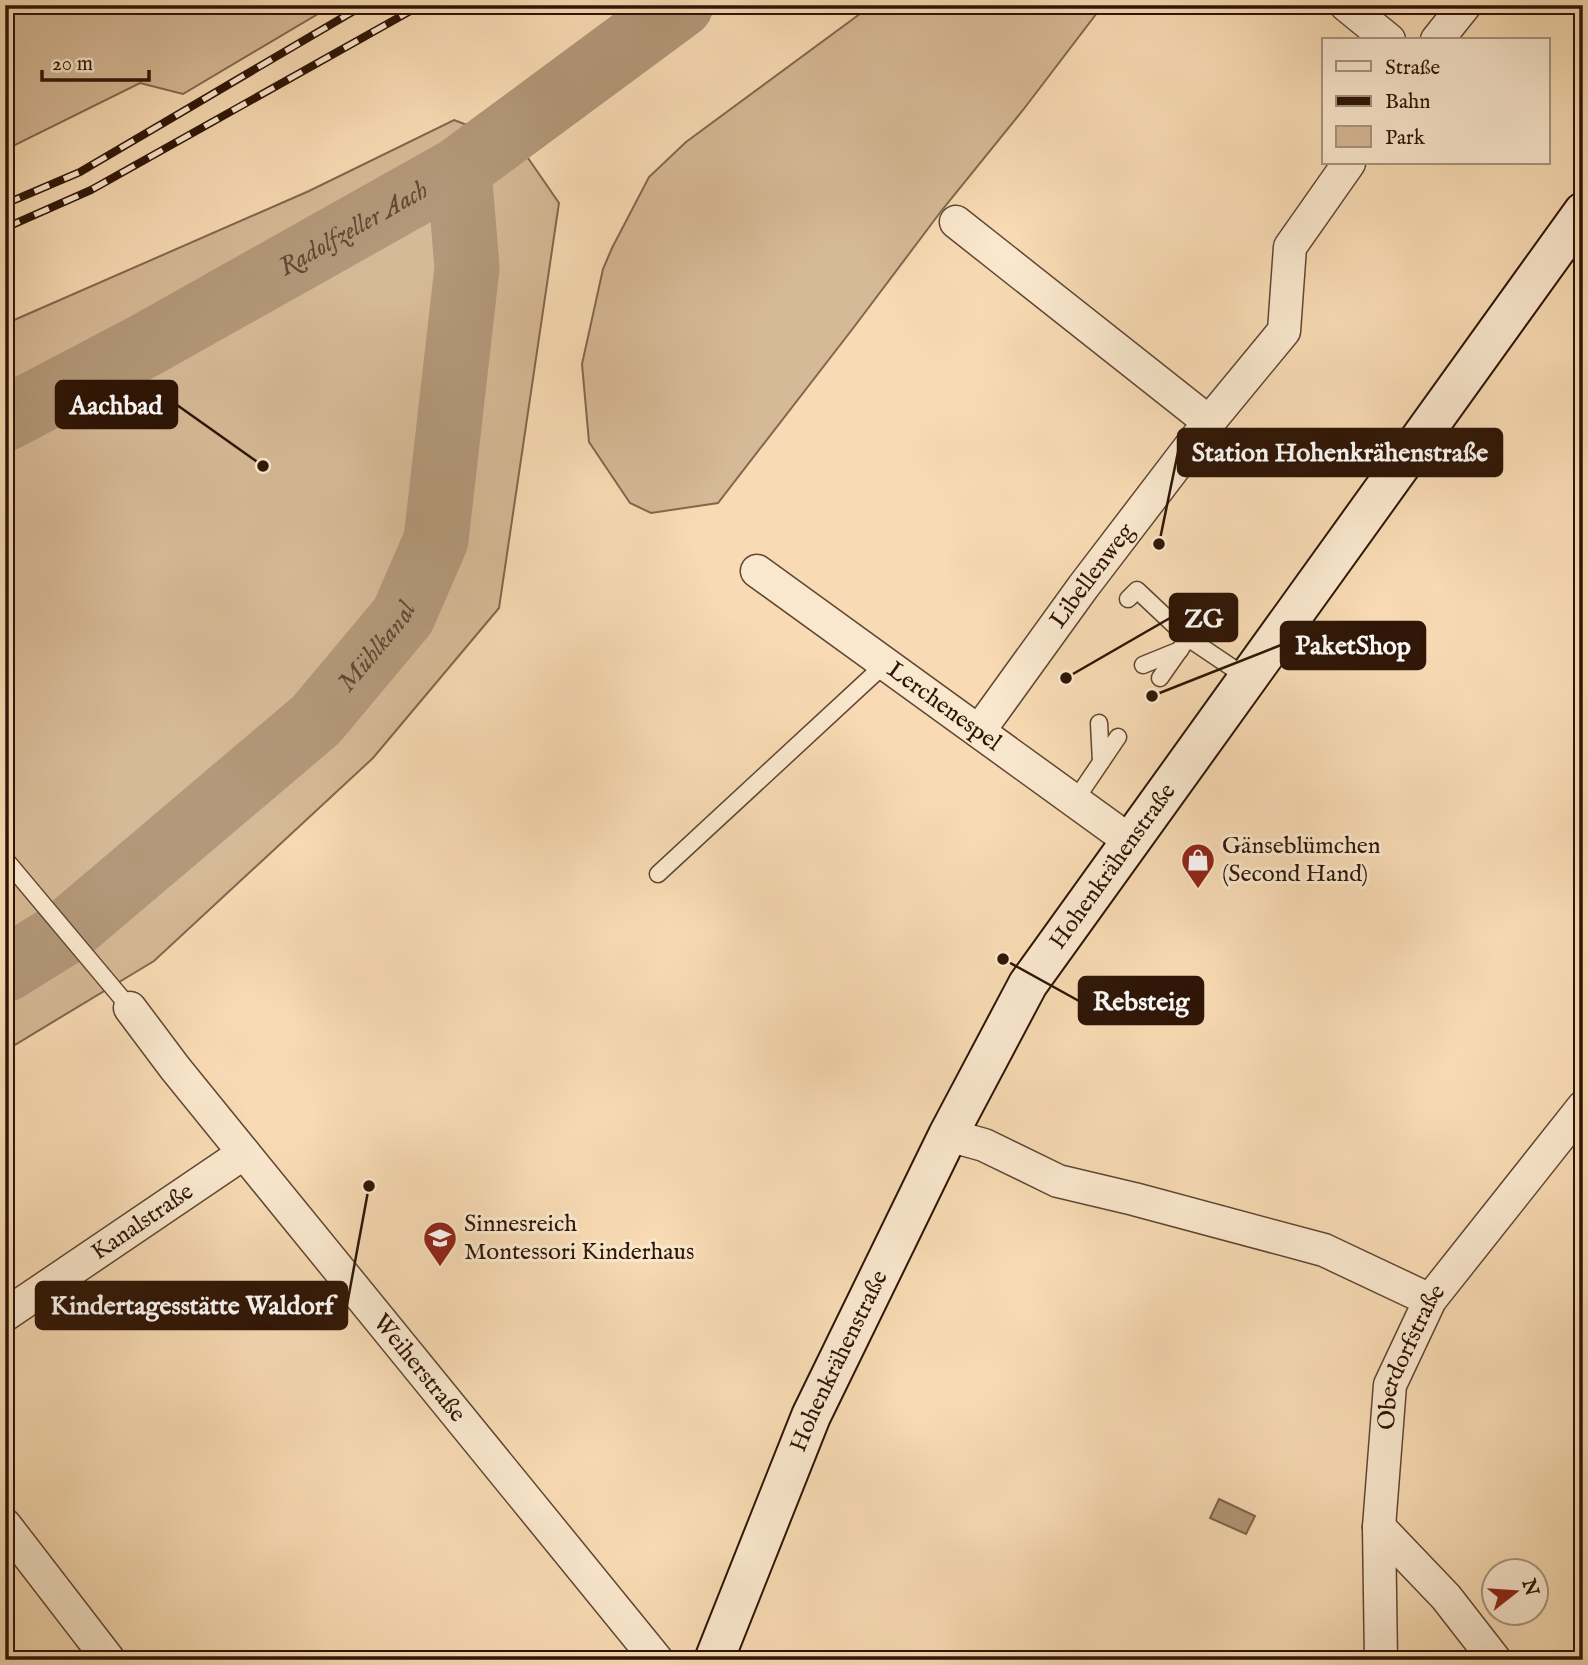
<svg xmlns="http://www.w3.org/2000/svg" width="1588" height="1665" font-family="'IM FELL English',serif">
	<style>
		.green { fill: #d6b996; stroke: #82674e; stroke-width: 2 }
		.water { fill: #b39879; stroke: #7e644b; stroke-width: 2 }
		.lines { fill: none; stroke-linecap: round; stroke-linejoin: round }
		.river { stroke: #b39879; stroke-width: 65 }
		.lane-casing { stroke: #604632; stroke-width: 19 }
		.street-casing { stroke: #604632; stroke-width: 35 }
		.secondary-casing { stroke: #2e1506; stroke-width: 42 }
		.lane { stroke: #fae8ce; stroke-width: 16 }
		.street { stroke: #fae8ce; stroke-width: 32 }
		.secondary { stroke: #fae8ce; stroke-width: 38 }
		.rail-casing { stroke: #2e1506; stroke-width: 8 }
		.rail { stroke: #fae8ce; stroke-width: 5; stroke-dasharray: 16; stroke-linecap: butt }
		.labels { text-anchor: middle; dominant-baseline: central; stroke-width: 6; stroke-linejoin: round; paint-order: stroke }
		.street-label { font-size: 24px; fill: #2e1506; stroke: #fae8ce }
		.poi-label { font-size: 24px; fill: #2e1506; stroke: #fae8ce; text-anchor: start }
		.water-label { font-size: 26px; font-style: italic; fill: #634934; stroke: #fae8ce }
		.leader { fill: none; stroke: #2e1506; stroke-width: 2.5 }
		.callout-dot { fill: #2e1506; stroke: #fae8ce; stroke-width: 2.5 }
		.callout { fill: #2e1506; stroke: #2e1506; stroke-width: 2.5 }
		.callout-label { font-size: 26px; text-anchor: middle; font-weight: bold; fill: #fff }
	</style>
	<rect width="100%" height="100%" fill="#f8dbb4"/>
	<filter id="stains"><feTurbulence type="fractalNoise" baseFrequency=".00286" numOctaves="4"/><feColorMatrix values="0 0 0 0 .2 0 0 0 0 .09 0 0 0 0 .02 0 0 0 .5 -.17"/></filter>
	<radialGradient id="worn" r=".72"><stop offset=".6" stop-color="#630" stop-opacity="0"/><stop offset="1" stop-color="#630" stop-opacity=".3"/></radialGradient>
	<g class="green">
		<path d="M5,5H333L183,94L140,83L5,150Z"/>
		<path d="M872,5H1103L1023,110L942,210L854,327L718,503L651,513L630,503L589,442L582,364L603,269L612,248L649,177L686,142Z"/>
		<path d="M454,120L519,145L559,203L499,608L373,758L154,961L13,1046L5,1049V324L309,191Z"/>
	</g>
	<path class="water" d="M1219,1499L1255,1516L1246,1534L1210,1518Z"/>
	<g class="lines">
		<g class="river">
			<path id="s1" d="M5,419L144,346L459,169L681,5"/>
			<path id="s2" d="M5,970L66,932L316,720L403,616L436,540L467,268L459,169"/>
		</g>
		<g class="lane-casing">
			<g id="lane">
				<path d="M1128,599L1137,590L1188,638"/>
				<path d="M1143,665L1180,650"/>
				<path d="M1160,678L1188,638L1249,679"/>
				<path d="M1099,723L1101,762"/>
				<path d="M1074,802L1118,737"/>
				<path d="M5,859L130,1008"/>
				<path d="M658,874L885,664"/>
			</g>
		</g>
		<g class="street-casing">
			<g id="street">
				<path d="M1346,5L1389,40"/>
				<path d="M1437,40L1465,5"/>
				<path d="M956,222L1209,422"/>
				<path id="s3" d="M757,571L1130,841"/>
				<path id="s4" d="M979,731L1083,587L1209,422L1284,331L1290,247L1349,163"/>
				<path id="s5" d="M130,1008L175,1068L244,1153L657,1660"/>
				<path d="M948,1135L984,1145L1058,1181L1134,1199L1324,1250L1430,1300"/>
				<path id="s6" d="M5,1315L244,1153"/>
				<path d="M5,1525L109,1660"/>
				<path d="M1379,1527L1446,1597L1495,1660"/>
				<path id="s7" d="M1381,1660L1379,1527L1390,1385L1430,1300L1583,1107"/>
			</g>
		</g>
		<g class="secondary-casing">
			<g id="secondary">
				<path id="s8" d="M714,1660L811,1416L948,1135L1028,984L1583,212"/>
			</g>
		</g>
		<use href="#lane" class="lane"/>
		<use href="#street" class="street"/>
		<use href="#secondary" class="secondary"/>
		<g class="rail-casing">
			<g id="rail">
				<path d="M5,204L80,172L364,5"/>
				<path d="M5,228L91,190L421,5"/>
			</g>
		</g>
		<use href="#rail" class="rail"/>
	</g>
	<defs>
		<g id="shop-pin" transform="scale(1.75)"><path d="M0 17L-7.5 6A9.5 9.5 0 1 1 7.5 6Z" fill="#8f2418" stroke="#fae8ce"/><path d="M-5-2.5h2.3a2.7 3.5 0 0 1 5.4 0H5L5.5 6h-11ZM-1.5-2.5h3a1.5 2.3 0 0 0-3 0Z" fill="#fff"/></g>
		<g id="school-pin" transform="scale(1.75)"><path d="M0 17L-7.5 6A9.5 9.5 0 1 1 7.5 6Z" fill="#8f2418" stroke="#fae8ce"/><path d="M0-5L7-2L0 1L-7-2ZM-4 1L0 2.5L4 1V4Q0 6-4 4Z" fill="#fff"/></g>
	</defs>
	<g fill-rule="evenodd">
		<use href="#shop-pin" x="1198" y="860"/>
		<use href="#school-pin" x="440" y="1238"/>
	</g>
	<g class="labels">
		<g class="street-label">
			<text stroke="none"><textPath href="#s4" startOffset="192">Libellenweg</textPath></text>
			<text stroke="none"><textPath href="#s3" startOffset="231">Lerchenespel</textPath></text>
			<text stroke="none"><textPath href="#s8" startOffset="891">Hohenkrähenstraße</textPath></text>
			<text stroke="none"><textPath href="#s6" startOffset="166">Kanalstraße</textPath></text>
			<text stroke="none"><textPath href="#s7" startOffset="308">Oberdorfstraße</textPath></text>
			<text stroke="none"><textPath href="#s8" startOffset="324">Hohenkrähenstraße</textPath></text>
			<text stroke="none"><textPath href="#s5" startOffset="462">Weiherstraße</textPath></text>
		</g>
		<g class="poi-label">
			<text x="1222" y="846">Gänseblümchen<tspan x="1222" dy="28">(Second Hand)</tspan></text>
			<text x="464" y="1224">Sinnesreich<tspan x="464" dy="28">Montessori Kinderhaus</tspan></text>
		</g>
		<g class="water-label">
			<text stroke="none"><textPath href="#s1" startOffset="397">Radolfzeller Aach</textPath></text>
			<text stroke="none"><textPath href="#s2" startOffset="495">Mühlkanal</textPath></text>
		</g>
	</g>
	<path class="leader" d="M263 466L177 405M1159 544L1178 452M1066 678L1170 618M1152 696L1281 645M1003 959L1079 1001M369 1186L347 1305"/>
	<g class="callout-dot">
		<circle cx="263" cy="466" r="7"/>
		<circle cx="1159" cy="544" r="7"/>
		<circle cx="1066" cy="678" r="7"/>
		<circle cx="1152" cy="696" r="7"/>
		<circle cx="1003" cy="959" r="7"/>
		<circle cx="369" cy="1186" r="7"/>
	</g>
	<g class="callout">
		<rect x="56" y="381" width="121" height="47" rx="7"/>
		<rect x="1178" y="429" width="324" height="47" rx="7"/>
		<rect x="1170" y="594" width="67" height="47" rx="7"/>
		<rect x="1281" y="622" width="144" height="47" rx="7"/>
		<rect x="1079" y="977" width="124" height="47" rx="7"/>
		<rect x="36" y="1282" width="311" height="47" rx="7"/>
	</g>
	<g class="callout-label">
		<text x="116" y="414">Aachbad</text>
		<text x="1340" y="461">Station Hohenkrähenstraße</text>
		<text x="1204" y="627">ZG</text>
		<text x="1353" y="654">PaketShop</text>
		<text x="1141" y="1010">Rebsteig</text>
		<text x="192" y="1314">Kindertagesstätte Waldorf</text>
	</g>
	<rect width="1588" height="1665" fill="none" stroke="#f8dbb4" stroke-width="28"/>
	<rect x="7" y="7" width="1574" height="1651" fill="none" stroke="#2e1506" stroke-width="3.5"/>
	<rect x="14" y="14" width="1560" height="1637" fill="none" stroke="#2e1506" stroke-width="2"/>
	<rect x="1322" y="38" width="228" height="126" fill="#fae8ce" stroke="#a8947e" stroke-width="2"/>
	<rect x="1336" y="61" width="35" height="10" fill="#fae8ce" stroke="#a8947e" stroke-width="2"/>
	<text x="1385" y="74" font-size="21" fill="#2e1506">Straße</text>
	<rect x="1336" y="96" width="35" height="10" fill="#2e1506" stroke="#a8947e" stroke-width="2"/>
	<text x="1385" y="108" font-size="21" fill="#2e1506">Bahn</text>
	<rect x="1336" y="126" width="35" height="21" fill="#d6b996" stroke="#a8947e" stroke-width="2"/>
	<text x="1385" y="144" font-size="21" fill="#2e1506">Park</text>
	<g transform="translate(1515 1592) rotate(73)"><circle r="33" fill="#fae8ce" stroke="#a8947e" stroke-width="2"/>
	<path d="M0-5L12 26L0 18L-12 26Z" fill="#8f2418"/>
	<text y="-10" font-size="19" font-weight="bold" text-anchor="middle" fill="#2e1506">N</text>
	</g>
	<path d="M42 70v10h107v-10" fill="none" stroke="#2e1506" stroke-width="3.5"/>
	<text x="52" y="70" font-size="21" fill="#2e1506" stroke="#fae8ce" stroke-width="5" paint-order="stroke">20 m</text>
	<rect width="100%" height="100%" filter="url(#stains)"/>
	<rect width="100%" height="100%" fill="url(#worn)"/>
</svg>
